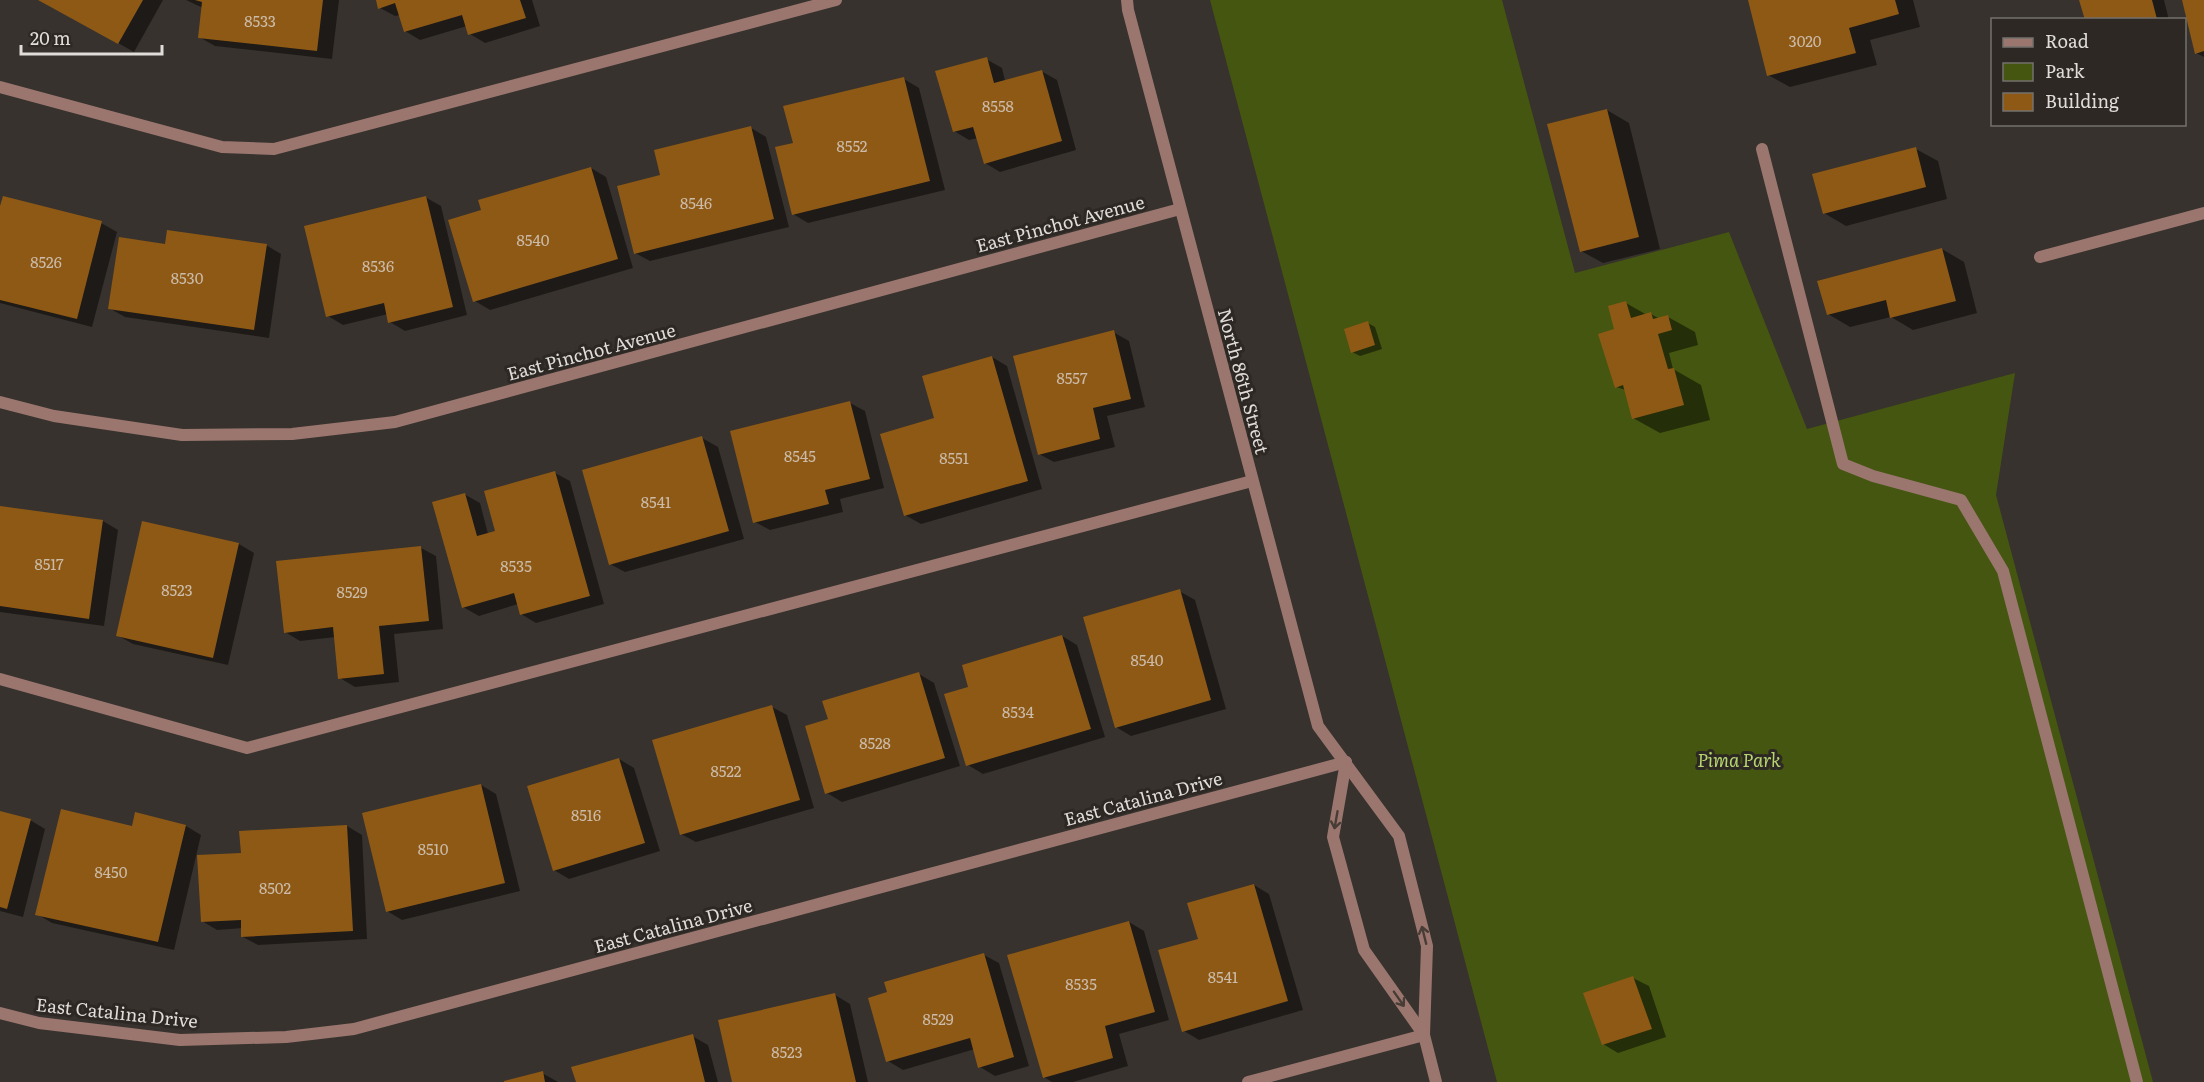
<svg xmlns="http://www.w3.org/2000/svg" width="2204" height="1082" font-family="Literata,serif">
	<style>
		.green { fill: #455611 }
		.shadow { fill: #0007 }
		.building { fill: #8e5915 }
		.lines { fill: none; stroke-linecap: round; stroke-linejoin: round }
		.service { stroke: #9a766f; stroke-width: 12 }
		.minor { stroke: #9a766f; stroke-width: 12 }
		.oneway { stroke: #483c36 }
		.labels { text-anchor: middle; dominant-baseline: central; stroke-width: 6; stroke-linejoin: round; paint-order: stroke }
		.number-label { font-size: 15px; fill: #cbbba8 }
		.street-label { font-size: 18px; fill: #dfdcd9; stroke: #2d2823 }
		.park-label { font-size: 18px; font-style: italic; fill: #b7d670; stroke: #2d2823 }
	</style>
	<rect width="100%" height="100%" fill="#37322d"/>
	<path class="green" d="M1210,0H1502L1575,273L1729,232L1807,429L2015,373L1996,495L2153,1082H1497Z"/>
	<g class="shadow">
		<path d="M41,0H163L134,52Z"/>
		<path d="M186,0H339L332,59L215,46L199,37L203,8Z"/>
		<path d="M377,0H532L540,26L485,43L470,34L467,26L420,40L405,31L400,15L395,16L380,8Z"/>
		<path d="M1749,0H1913L1920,27L1870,40L1877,65L1790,87L1768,75Z"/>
		<path d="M2081,0H2164L2169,20H2086Z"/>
		<path d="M2183,0H2204V57L2196,53Z"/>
		<path d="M986,59L1002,68L1005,81L1041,71L1057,80L1076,150L1000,172L985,163L978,138L969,140L954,131Z"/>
		<path d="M904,79L919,88L945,190L808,223L793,214L794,144Z"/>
		<path d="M1607,110L1629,123L1660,249L1603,263L1581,251Z"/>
		<path d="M751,128L766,137L789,227L650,261L635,253L662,176Z"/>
		<path d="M1916,149L1938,161L1947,199L1846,226L1824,213Z"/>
		<path d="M591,168L606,177L633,268L490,310L475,301Z"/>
		<path d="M425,197L441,206L467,315L405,331L390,322L388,314L343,325L328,316Z"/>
		<path d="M0,212L101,223L117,232L92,327L0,303Z"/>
		<path d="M266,245L281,254L269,338L125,317L109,308Z"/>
		<path d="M1942,249L1964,262L1977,313L1913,330L1891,317L1850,327L1828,314Z"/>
		<path d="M1626,303L1647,315L1651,314L1660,319L1668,317L1695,332L1698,345L1669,353L1673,369L1701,385L1710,420L1660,433L1633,418L1626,390L1616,387V330Z"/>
		<path d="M1368,323L1375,327L1382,349L1360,356L1352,352Z"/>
		<path d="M1113,332L1129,341L1145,407L1107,416L1115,447L1054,462L1039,454Z"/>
		<path d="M992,357L1007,366L1042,489L921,524L905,515Z"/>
		<path d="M850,403L865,411L884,488L840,499L843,512L770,530L755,522Z"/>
		<path d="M702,438L718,447L744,539L625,572L610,564Z"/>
		<path d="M555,473L570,481L604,604L536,623L521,614L518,604L479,616L463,607L464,494L480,503L488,534L497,532Z"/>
		<path d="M0,507L103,521L118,530L104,626L0,612Z"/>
		<path d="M239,544L254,553L228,665L133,644L117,635Z"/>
		<path d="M421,548L436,556L443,629L394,634L399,682L355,687L340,678L336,637L300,641L285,632Z"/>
		<path d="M1179,591L1195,600L1226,709L1131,736L1116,727Z"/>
		<path d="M1062,636L1077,645L1105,737L983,774L968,765Z"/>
		<path d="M919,674L934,683L960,766L842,802L827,793Z"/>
		<path d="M772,707L787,715L814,808L696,842L681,834Z"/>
		<path d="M619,759L634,768L660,851L569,879L554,870Z"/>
		<path d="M481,785L496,794L520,891L402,920L387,911Z"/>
		<path d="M0,812L30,820L45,829L23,917L0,911Z"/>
		<path d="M186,826L201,835L174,950L52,923L37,914L133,828Z"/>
		<path d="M347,826L362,835L367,939L258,945L243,937V928L217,930L202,921Z"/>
		<path d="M1254,885L1269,894L1303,1010L1199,1040L1184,1031L1199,940Z"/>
		<path d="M1129,922L1144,931L1169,1020L1119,1034L1128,1066L1073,1082H1052L1044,1077Z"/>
		<path d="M984,955L999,963L1029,1066L995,1076L980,1067L975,1049L903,1070L888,1061Z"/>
		<path d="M1633,978L1649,986L1666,1037L1618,1053L1603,1044Z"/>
		<path d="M835,995L850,1004L868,1082H733Z"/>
		<path d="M692,1036L708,1045L718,1082H577Z"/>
		<path d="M542,1073L558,1082H507Z"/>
	</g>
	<g class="building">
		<path d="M38,0H143L118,44Z"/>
		<path d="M195,0H323L317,51L198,38L202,2Z"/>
		<path d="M376,0H520L526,18L468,35L462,15L404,32L395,3L378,9Z"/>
		<path d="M1748,0H1895L1899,14L1849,28L1856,53L1767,76Z"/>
		<path d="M2079,0H2152L2157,19L2085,20Z"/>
		<path d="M2182,0H2204V51L2195,54Z"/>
		<path d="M987,57L994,83L1042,70L1062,141L984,164L973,127L953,132L935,71Z"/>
		<path d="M904,77L930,181L792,215L775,147L793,143L783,106Z"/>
		<path d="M1607,109L1639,237L1580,252L1547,124Z"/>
		<path d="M751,126L774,219L634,254L617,186L660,175L654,150Z"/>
		<path d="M1916,147L1926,187L1823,214L1812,174Z"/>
		<path d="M591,167L618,259L473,302L448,220L481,210L478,200Z"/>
		<path d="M3,196L102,221L77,319L0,300V206Z"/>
		<path d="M426,196L453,307L388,323L384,303L326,317L304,226Z"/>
		<path d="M167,230L267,244L254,330L108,309L119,237L165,244Z"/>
		<path d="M1942,248L1956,301L1890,318L1886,300L1827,315L1817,281Z"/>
		<path d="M1626,301L1631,318L1651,312L1653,319L1668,315L1672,330L1658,334L1668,369L1674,368L1684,405L1632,419L1623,385L1615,388L1598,334L1614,329L1608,306Z"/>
		<path d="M1368,321L1375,345L1351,353L1344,329Z"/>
		<path d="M1114,330L1131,399L1093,408L1100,439L1038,455L1013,356Z"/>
		<path d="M992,356L1028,481L904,516L880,434L934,418L922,376Z"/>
		<path d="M850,401L870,479L825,490L829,504L753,523L730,431Z"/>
		<path d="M702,436L729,531L609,565L582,470Z"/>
		<path d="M555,471L590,596L520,615L514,593L462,608L432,502L465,493L477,536L495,531L484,491Z"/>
		<path d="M0,506L103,520L89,619L0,606Z"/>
		<path d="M142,521L239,543L213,658L116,636Z"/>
		<path d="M421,546L429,621L379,626L384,674L338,679L333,627L284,633L276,561Z"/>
		<path d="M1180,589L1211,700L1115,728L1083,617Z"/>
		<path d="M1062,635L1091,729L966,766L944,694L968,687L962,665Z"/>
		<path d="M919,672L945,758L825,794L805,726L828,719L822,701Z"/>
		<path d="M772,705L800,800L680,835L652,740Z"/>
		<path d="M619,758L645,843L553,871L527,786Z"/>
		<path d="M481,784L505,883L386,912L362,813Z"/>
		<path d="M61,809L132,826L135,812L186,825L158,942L35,915Z"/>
		<path d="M0,811L31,819L7,909L0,907Z"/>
		<path d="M347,825L353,931L241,937V920L201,922L197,855L241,853L239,831Z"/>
		<path d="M1254,884L1288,1001L1182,1032L1158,950L1198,939L1187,903Z"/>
		<path d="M1129,921L1155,1012L1105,1026L1113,1058L1043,1078L1007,955Z"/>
		<path d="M984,953L1014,1057L978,1068L970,1038L886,1062L868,998L887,992L884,982Z"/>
		<path d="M1633,976L1652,1029L1602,1045L1583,993Z"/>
		<path d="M835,993L856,1082H732L718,1020Z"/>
		<path d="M693,1034L705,1082H576L571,1067Z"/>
		<path d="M543,1071L545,1082H504V1081Z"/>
	</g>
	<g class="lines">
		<g class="service">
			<path d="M0,87L222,147L274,149L836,0"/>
			<path d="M1762,149L1843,464L1873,476L1961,500L2003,571L2137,1082"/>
			<path d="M2040,257L2204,213"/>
			<path d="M0,679L247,748L1252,481"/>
			<path d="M1248,1082L1424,1035"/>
		</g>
		<g class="minor">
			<path d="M1127,0L1128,10L1318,726L1399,836L1427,946L1424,1035L1436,1082"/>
			<path d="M0,402L54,416L182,435L292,434L395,422L1180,209"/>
			<path d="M1346,762L1333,837L1364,950L1424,1035"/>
			<path d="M0,1013L39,1023L180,1040L286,1037L354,1029L1346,762"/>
		</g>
	</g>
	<defs><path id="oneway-shaft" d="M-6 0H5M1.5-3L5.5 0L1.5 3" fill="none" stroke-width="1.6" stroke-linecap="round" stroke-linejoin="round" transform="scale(1.5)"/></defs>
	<g class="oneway">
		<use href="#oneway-shaft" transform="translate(1336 820) rotate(100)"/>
		<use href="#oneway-shaft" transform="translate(1424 935) rotate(-104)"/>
		<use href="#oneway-shaft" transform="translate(1399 999) rotate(55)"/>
	</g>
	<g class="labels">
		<g class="number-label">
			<text x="260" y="20">8533</text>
			<text x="1805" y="40">3020</text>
			<text x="998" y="105">8558</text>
			<text x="852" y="145">8552</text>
			<text x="696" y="202">8546</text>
			<text x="533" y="239">8540</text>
			<text x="46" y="261">8526</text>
			<text x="378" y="265">8536</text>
			<text x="187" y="277">8530</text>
			<text x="1072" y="377">8557</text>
			<text x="800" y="455">8545</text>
			<text x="954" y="457">8551</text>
			<text x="656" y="501">8541</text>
			<text x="49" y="563">8517</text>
			<text x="516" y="565">8535</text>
			<text x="177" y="589">8523</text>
			<text x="352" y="591">8529</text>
			<text x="1147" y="659">8540</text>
			<text x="1018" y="711">8534</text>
			<text x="875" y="742">8528</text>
			<text x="726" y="770">8522</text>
			<text x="586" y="814">8516</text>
			<text x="433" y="848">8510</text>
			<text x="111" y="871">8450</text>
			<text x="275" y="887">8502</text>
			<text x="1223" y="976">8541</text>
			<text x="1081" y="983">8535</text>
			<text x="938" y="1018">8529</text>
			<text x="787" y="1051">8523</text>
		</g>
		<g class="street-label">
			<text transform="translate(1060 223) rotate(-15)">East Pinchot Avenue</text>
			<text transform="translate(591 351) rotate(-15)">East Pinchot Avenue</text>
			<text transform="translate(1244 381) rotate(75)">North 86th Street</text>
			<text transform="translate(1143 798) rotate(-15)">East Catalina Drive</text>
			<text transform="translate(673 925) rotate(-15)">East Catalina Drive</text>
			<text transform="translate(117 1012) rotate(6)">East Catalina Drive</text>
		</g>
		<g class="park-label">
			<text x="1739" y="759">Pima Park</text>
		</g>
	</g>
	<rect x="1991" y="18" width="195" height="108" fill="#2d2823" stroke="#74706c" stroke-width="1.5"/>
	<rect x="2003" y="38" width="30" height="9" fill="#9a766f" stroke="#74706c" stroke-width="1.5"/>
	<text x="2045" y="48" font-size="18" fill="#dfdcd9">Road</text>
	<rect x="2003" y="63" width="30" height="18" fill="#455611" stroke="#74706c" stroke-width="1.5"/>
	<text x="2045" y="78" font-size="18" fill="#dfdcd9">Park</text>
	<rect x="2003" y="93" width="30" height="18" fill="#8e5915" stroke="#74706c" stroke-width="1.5"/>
	<text x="2045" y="108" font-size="18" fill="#dfdcd9">Building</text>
	<path d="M21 45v9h141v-9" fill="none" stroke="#dfdcd9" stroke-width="3"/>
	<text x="30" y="45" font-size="18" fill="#dfdcd9" stroke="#2d2823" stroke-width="4.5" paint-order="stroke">20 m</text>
</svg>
